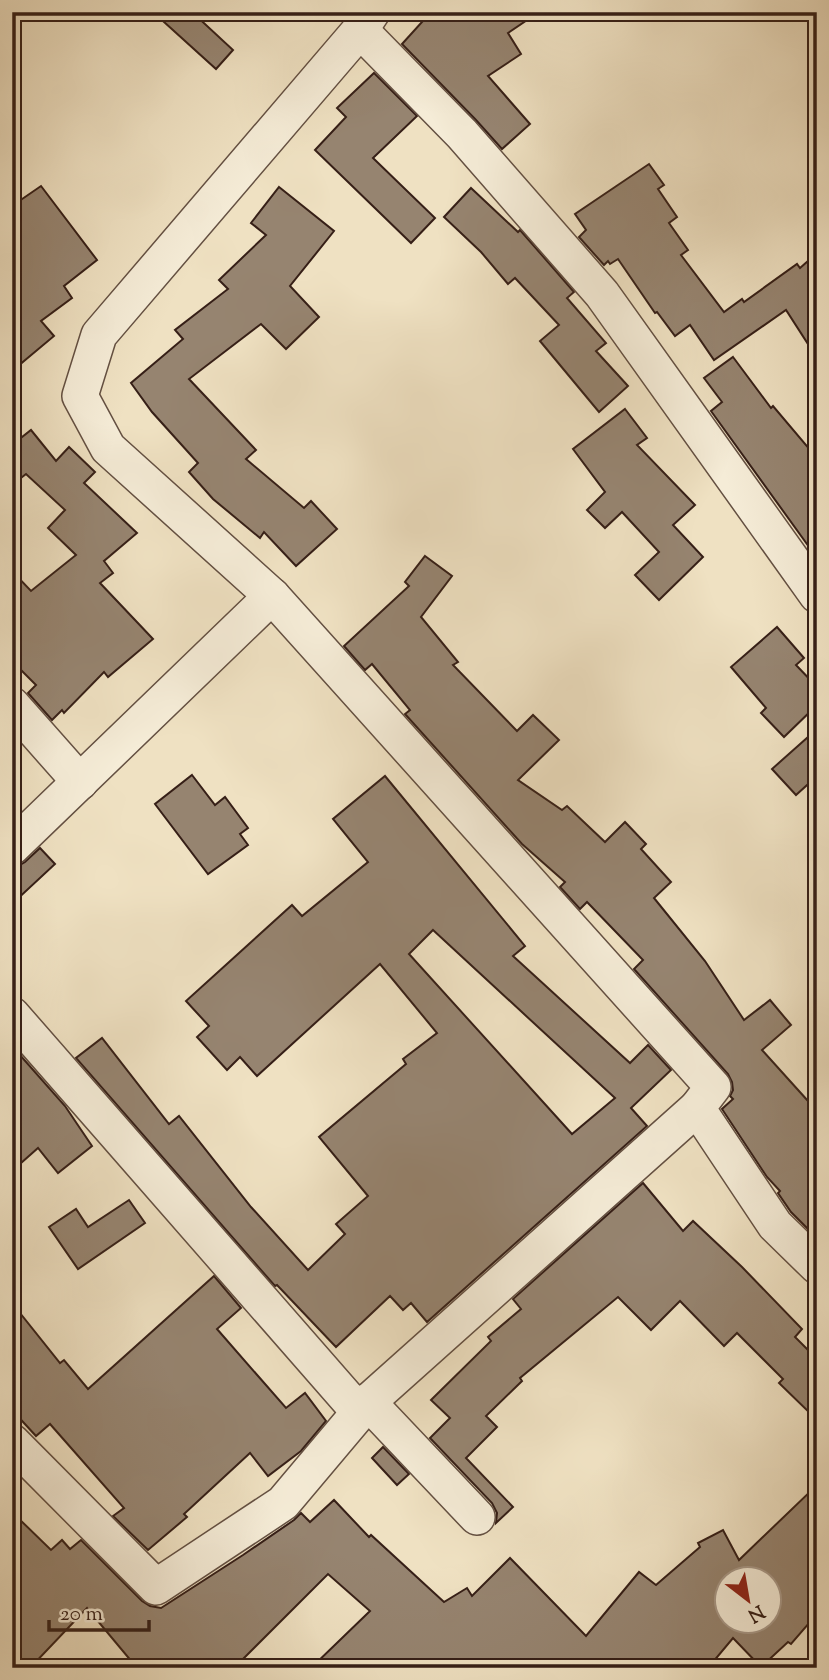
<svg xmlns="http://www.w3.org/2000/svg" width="829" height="1680" font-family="'Sorts Mill Goudy',serif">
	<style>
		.building { fill: #968470; stroke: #361f17; stroke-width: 2; fill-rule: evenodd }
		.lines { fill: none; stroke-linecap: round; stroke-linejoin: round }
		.minor-casing { stroke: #645042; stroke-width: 38 }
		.minor { stroke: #f5ecd7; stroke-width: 35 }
	</style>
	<rect width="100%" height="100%" fill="#efe1c2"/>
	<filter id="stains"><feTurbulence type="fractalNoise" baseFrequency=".00286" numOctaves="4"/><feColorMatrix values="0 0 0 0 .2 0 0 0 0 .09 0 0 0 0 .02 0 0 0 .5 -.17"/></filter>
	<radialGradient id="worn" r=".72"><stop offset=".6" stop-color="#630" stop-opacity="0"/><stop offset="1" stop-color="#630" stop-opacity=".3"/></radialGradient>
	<g class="building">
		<path d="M153,12H192L233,50L216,69Z"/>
		<path d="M431,12H539L508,33L521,54L488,76L530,124L502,149L476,120L402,44Z"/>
		<path d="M374,73L417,116L373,158L435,218L411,243L315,150L346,117L337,108Z"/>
		<path d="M649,164L664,185L658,189L677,217L669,223L688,250L681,255L724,312L742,299L744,302L797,264L800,268L817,253V358L786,310L714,360L690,325L675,336L657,312L655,313L618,259L610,264L608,261L604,265L579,237L586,230L575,214Z"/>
		<path d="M41,186L97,260L64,286L72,298L41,321L54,336L12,371V206Z"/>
		<path d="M279,187L334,231L290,286L319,317L286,349L261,324L189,379L256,450L246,459L304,508L311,501L337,529L296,566L264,532L260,538L213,499L189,472L198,463L152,412L131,383L183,339L175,330L228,289L219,280L266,235L251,223Z"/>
		<path d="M471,188L518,232L520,230L574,292L567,298L606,343L596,351L628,386L599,412L540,341L559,325L515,278L508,284L481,252L444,217Z"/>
		<path d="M733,357L771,408L773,406L817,458V558L711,411L722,402L704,378Z"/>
		<path d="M625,409L647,438L637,445L695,505L673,525L703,557L659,600L635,575L659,552L622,512L605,528L587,510L605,492L573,449Z"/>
		<path d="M31,430L56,461L69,447L95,472L84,483L137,533L104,561L113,573L100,583L153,639L108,677L104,672L64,713L62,710L52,720L28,693L36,685L12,661V571L31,591L76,555L48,528L65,510L26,474L12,485V445Z"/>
		<path d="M425,556L452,576L421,617L458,662L453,665L517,731L533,715L559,740L518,780L562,810L567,806L605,842L625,822L646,844L641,849L671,882L654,898L705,961L744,1020L770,1000L791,1025L762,1050L817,1111V1238L791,1212L778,1193L780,1191L767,1177L722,1109L733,1099L730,1096L733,1090L732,1082L728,1074L634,969L643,960L587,902L580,909L560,887L565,882L522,844L405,714L410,710L372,664L365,670L344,646L409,586L405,582Z"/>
		<path d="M777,627L804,658L796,665L817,687V705L784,737L761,713L766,708L731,667Z"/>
		<path d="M817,729V776L796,795L772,769Z"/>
		<path d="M192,775L215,805L225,797L248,828L240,834L248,845L208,874L155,804Z"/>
		<path d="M385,776L525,946L513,956L630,1063L648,1045L671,1070L631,1108L647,1126L427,1322L411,1303L403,1310L390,1296L336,1347L277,1285L275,1286L76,1058L102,1038L169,1124L179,1116L251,1207L308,1270L345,1234L336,1224L368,1196L319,1137L406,1064L403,1059L437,1033L380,964L257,1076L240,1057L227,1070L197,1037L209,1026L186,1001L292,905L302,916L368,862L333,819ZM433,930L615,1098L572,1134L409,954Z"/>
		<path d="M40,848L55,864L12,904V867L18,866L25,862Z"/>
		<path d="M12,1046L65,1106L92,1146L58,1173L38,1148L12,1171Z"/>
		<path d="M643,1183L683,1231L693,1221L742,1267L802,1329L795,1337L817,1359V1420L779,1383L783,1379L737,1333L724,1346L680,1301L651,1330L618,1297L520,1378L522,1381L486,1416L497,1427L466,1458L513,1507L496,1523L497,1513L492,1503L430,1438L450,1418L431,1400L491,1341L488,1337L521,1309L513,1299Z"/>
		<path d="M129,1200L145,1223L78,1269L49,1227L76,1209L88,1227Z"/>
		<path d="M214,1276L241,1308L217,1329L286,1408L305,1393L326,1421L301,1451L268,1476L250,1453L184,1514L187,1517L148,1550L113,1516L124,1508L50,1424L36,1436L12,1410V1303L60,1363L64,1360L88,1389Z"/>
		<path d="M383,1447L409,1474L397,1485L372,1458Z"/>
		<path d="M817,1485V1614L791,1644L788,1642L761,1667L733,1638L708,1668H311L370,1611L328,1574L234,1668H137L87,1608L30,1668H12V1512L51,1550L62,1540L70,1549L81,1540L142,1601L150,1606L161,1608L243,1555L294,1520L301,1513L310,1522L334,1500L369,1537L371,1535L444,1602L467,1588L472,1596L510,1558L586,1636L639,1572L656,1585L700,1547L698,1543L723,1530L739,1560ZM727,1578H769V1620H727Z"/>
	</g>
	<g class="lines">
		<g class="minor-casing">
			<g id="minor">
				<path d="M372,12L360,30L99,335L80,396L108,448L272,596L713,1087L697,1108L775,1225L817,1266"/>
				<path d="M360,30L462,134L602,294L817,595"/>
				<path d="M12,705L80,782"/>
				<path d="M12,847L272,596"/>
				<path d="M12,1015L353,1405L368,1402L477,1517"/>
				<path d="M12,1442L156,1587L283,1503L368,1402L697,1108"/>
			</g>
		</g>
		<use href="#minor" class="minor"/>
	</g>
	<rect width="829" height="1680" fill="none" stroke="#efe1c2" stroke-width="42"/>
	<rect x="14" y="14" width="801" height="1652" fill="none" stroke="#361f17" stroke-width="3.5"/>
	<rect x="21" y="21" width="787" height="1638" fill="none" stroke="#361f17" stroke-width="2"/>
	<g transform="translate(748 1600) rotate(149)"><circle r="33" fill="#f5ecd7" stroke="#a99a8a" stroke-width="2"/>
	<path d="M0-5L12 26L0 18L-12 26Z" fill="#8f2418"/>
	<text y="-10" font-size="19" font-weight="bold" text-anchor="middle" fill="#361f17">N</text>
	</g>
	<path d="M49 1620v10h100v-10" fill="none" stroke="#361f17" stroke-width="3.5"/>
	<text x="60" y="1620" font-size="21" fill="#361f17" stroke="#f5ecd7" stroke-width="5" paint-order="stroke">20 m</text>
	<rect width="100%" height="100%" filter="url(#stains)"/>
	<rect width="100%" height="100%" fill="url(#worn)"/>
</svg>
